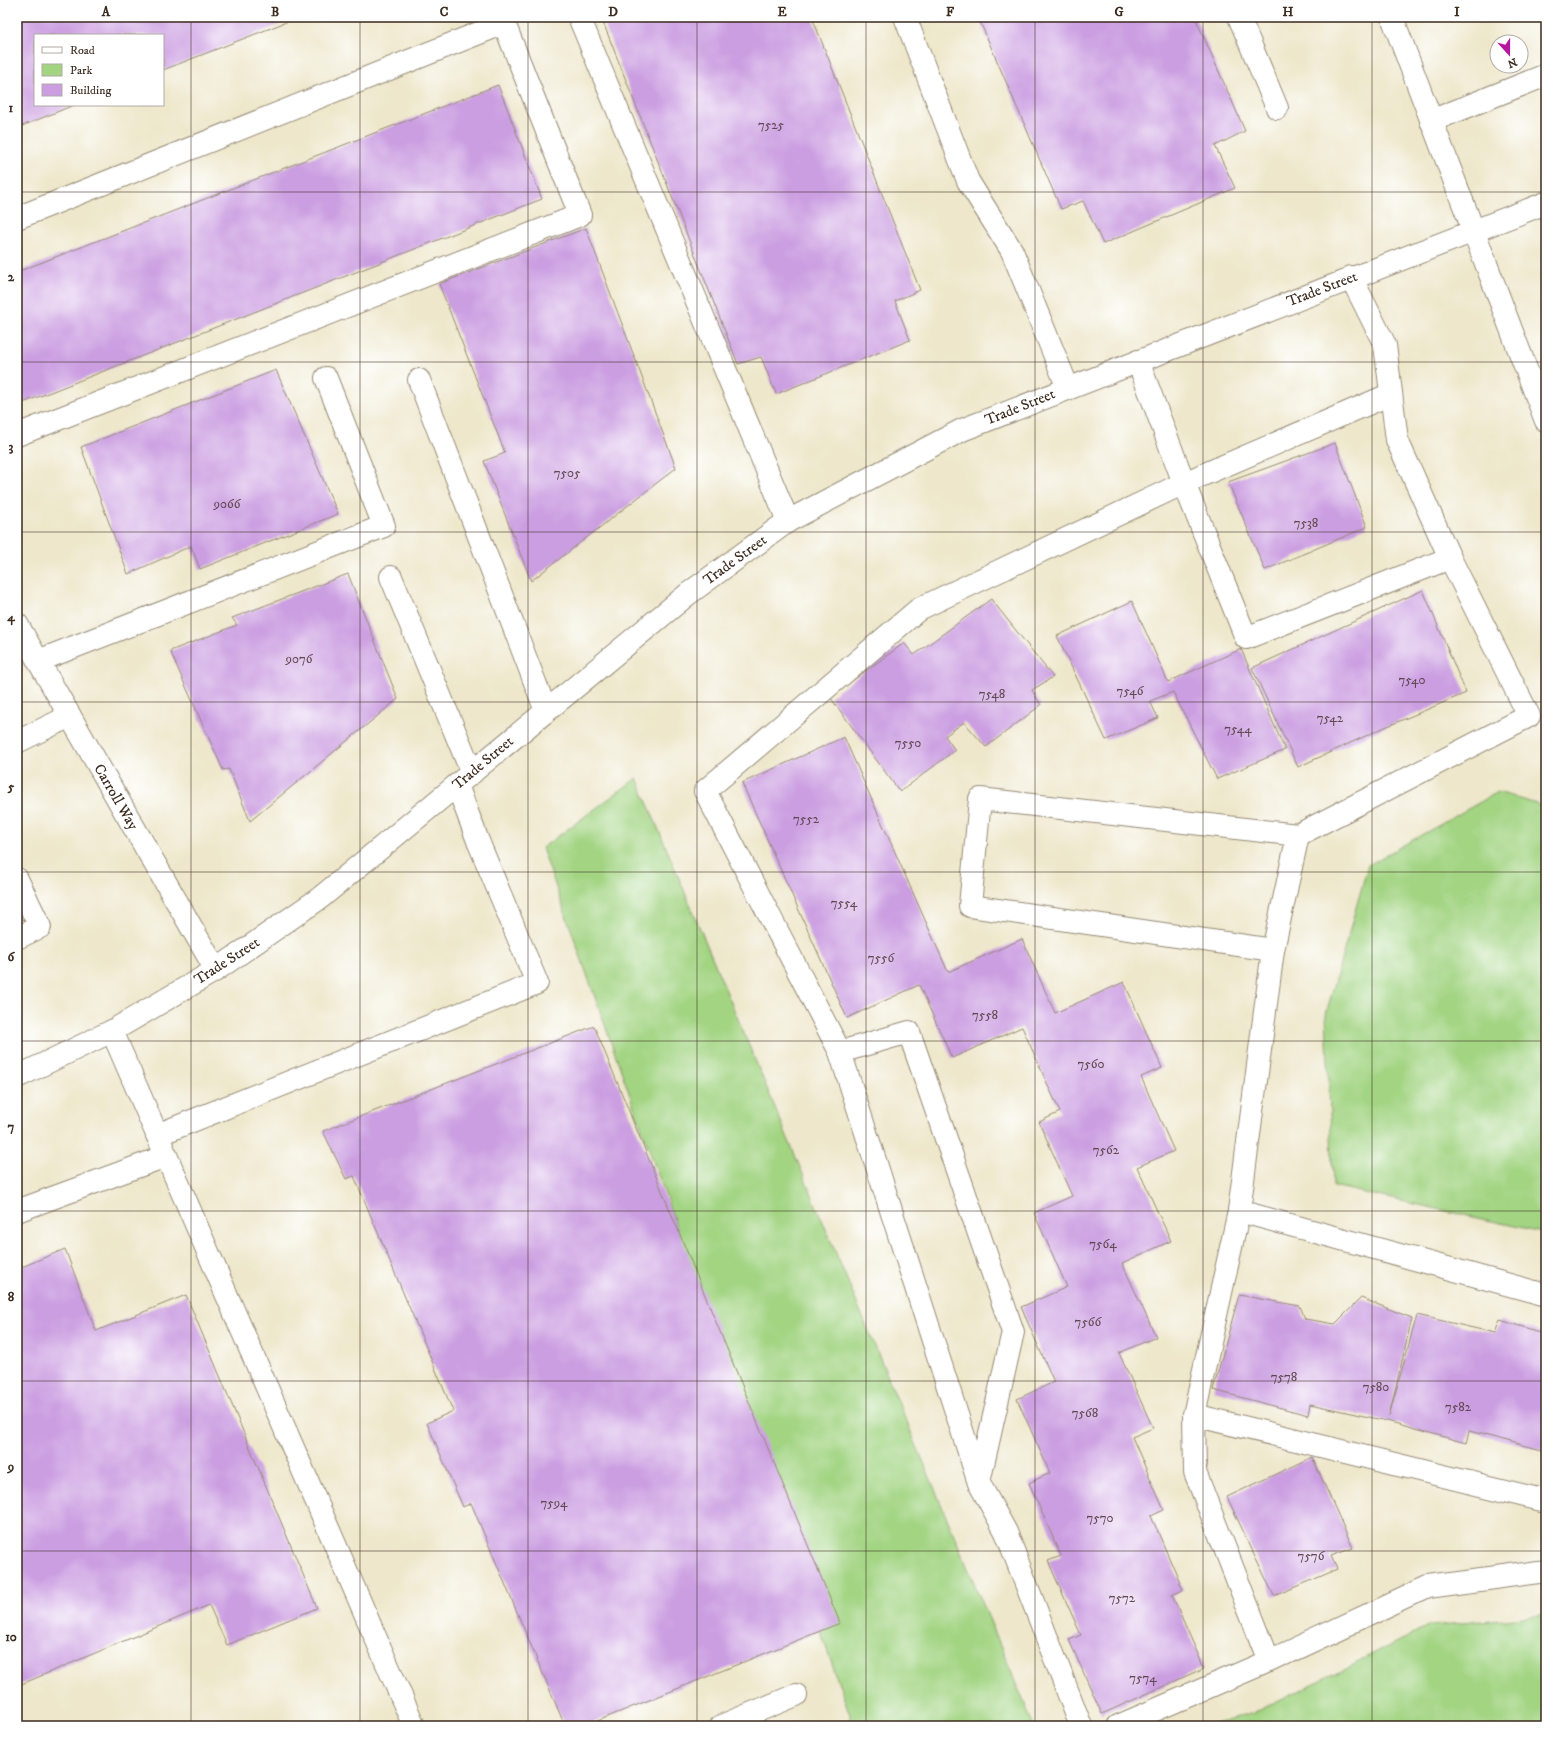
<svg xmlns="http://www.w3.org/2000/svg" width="1563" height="1743" font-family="'IM FELL DW Pica',serif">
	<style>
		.green { fill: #a2d482; stroke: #6e7f50 }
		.building { fill: #cb9ee1 }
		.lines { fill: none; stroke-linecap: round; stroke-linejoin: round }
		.minor-casing { stroke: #948874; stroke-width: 24 }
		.minor { stroke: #fff; stroke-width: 22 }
		.grid { fill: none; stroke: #3b2a1e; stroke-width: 1; stroke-opacity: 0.55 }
		.labels { text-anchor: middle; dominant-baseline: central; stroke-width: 4; stroke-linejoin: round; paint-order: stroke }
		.number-label { font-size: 13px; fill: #5f474f }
		.street-label { font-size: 15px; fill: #3b2a1e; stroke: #fff }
		.neatline { fill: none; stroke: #3b2a1e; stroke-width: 1.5 }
		.grid-label { font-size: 13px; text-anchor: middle; font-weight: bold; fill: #3b2a1e }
	</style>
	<rect width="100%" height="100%" fill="#fff"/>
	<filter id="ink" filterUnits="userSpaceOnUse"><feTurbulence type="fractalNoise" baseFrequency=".025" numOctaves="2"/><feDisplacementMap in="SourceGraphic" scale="8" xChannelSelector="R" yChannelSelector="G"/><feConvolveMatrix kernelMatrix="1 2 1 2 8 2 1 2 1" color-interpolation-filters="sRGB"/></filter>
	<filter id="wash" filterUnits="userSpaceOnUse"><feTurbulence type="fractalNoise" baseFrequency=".012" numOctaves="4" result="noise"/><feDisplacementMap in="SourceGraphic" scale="16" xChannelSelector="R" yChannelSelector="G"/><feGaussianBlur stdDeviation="0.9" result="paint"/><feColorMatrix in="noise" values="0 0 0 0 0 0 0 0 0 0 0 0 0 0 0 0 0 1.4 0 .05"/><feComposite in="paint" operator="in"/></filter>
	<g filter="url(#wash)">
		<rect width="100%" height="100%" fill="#eee7cb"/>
		<g class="green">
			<path d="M637,778L1034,1726H854L542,848Z"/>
			<path d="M1498,792L1546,807V1233L1333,1186L1326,1014L1368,865Z"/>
			<path d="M1546,1615V1726H1206L1260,1710L1430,1626Z"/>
		</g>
		<g id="blocks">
			<g class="building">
				<path d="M17,17H299L163,70V35H35V105H74L17,128Z"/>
				<path d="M601,17H812L920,290L895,301L910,340L776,394L761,357L738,364Z"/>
				<path d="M978,17H1195L1245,131L1215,146L1235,188L1103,244L1083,201L1061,209Z"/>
				<path d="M498,85L542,199L20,404L17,395V272Z"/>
				<path d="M586,228L676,468L531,581L484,461L505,453L439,284Z"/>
				<path d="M276,370L338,514L200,569L191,546L128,574L81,447Z"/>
				<path d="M1335,443L1367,527L1265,570L1228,482Z"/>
				<path d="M348,574L398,699L250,821L229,769L223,770L170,651L237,625L232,618Z"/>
				<path d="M1423,590L1466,693L1383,728L1298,767L1252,668Z"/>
				<path d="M991,599L1053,677L1032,690L1041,705L986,747L964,722L945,736L955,750L900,792L830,697L904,643L914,655Z"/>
				<path d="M1132,601L1168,682L1241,649L1285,750L1217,779L1173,692L1150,701L1158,718L1106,740L1057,636Z"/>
				<path d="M844,737L948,972L1022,939L1055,1013L1124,982L1162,1068L1141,1077L1174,1151L1137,1167L1171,1241L1122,1263L1156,1337L1119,1353L1153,1428L1132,1437L1164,1510L1151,1516L1183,1590L1172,1595L1204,1668L1102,1714L1069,1640L1081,1635L1048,1561L1061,1556L1029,1483L1050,1473L1017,1399L1054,1382L1021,1307L1067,1287L1034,1213L1072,1196L1039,1122L1060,1112L1022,1027L952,1058L919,985L847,1018L742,783Z"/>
				<path d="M594,1026L840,1623L585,1726H565L471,1503L463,1507L427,1423L453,1411L354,1176L346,1179L323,1131Z"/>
				<path d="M65,1249L96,1331L186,1295L317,1608L227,1645L209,1605L17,1686V1269Z"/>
				<path d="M1239,1295L1300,1306L1305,1319L1335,1324L1361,1298L1412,1318L1389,1416L1417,1315L1495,1333L1500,1320L1546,1334V1451L1469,1431L1466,1443L1387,1421L1310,1404L1308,1415L1213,1390Z"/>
				<path d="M1312,1457L1353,1548L1331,1556L1337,1569L1274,1596L1227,1497Z"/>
			</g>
		</g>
	</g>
	<g filter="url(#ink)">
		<use href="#blocks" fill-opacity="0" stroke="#948874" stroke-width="1"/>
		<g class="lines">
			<g class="minor-casing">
				<g id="minor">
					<path d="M579,17L788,521"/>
					<path d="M905,17L968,181L1012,251L1068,388"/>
					<path d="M1239,17L1277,108"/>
					<path d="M1392,17L1546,421"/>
					<path d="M1431,121L1546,75"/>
					<path d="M17,218L504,23L580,215L17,435"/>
					<path d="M1138,361L1184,483L1391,394"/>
					<path d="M419,380L546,711"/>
					<path d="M391,577L472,773"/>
					<path d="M17,624L216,970"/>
					<path d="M38,661L384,526L326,378"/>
					<path d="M17,742L70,716"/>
					<path d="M17,879L40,927L17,938"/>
					<path d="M1273,950L1298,835"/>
					<path d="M112,1031L414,1726"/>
					<path d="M840,1052L909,1032L1013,1332L979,1482"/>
					<path d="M17,1077L112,1031L216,970L320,898L688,594L788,521L962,430L1546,203"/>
					<path d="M157,1135L537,983L478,841L457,785"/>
					<path d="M17,1211L166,1156"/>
					<path d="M1239,1211L1546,1295"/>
					<path d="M1194,1415L1546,1501"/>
					<path d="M1269,1661L1428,1587L1546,1571"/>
					<path d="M721,1726L796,1695"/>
					<path d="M1081,1726L1006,1532L979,1483L840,1052L705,791L919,609L1184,483L1246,638L1450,558"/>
					<path d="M1118,1726L1269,1661L1195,1472L1194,1415L1239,1211L1273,950L970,906L980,799L1298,835L1529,716L1450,558L1397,440L1385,345L1351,277"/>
				</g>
			</g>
			<use href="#minor" class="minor"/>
		</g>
	</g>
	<path class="grid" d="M191,17V1726M360,17V1726M528,17V1726M697,17V1726M866,17V1726M1035,17V1726M1203,17V1726M1372,17V1726M17,192H1546M17,362H1546M17,532H1546M17,702H1546M17,872H1546M17,1041H1546M17,1211H1546M17,1381H1546M17,1551H1546"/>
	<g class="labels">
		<g class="number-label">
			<text x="771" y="125">7525</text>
			<text x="567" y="473">7505</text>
			<text x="227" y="504">9066</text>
			<text x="1306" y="523">7538</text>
			<text x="299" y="659">9076</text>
			<text x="1412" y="680">7540</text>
			<text x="1130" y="691">7546</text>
			<text x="992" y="694">7548</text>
			<text x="1330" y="718">7542</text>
			<text x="1238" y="729">7544</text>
			<text x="908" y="743">7550</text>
			<text x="806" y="819">7552</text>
			<text x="844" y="903">7554</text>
			<text x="881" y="958">7556</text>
			<text x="985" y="1015">7558</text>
			<text x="1091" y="1064">7560</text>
			<text x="1106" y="1150">7562</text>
			<text x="1103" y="1244">7564</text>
			<text x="1088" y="1322">7566</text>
			<text x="1284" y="1377">7578</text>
			<text x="1376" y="1387">7580</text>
			<text x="1458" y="1407">7582</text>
			<text x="1085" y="1413">7568</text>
			<text x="554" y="1503">7594</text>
			<text x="1100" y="1518">7570</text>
			<text x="1311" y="1556">7576</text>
			<text x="1122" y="1598">7572</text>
			<text x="1143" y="1678">7574</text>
		</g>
		<g class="street-label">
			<text transform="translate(1322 289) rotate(-21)">Trade Street</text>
			<text transform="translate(1020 407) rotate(-22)">Trade Street</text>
			<text transform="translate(735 560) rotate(-36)">Trade Street</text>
			<text transform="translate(483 763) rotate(-40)">Trade Street</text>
			<text transform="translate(116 797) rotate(60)">Carroll Way</text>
			<text transform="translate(227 961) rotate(-33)">Trade Street</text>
		</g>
	</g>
	<rect width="1563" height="1743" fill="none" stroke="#fff" stroke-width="44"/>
	<rect x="34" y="34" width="130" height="72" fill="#ffffff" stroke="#b1aaa5"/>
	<rect x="42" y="47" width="20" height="6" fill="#ffffff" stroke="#b1aaa5"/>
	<text x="70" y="54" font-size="12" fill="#3b2a1e">Road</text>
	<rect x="42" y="64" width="20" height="12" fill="#a2d482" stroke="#b1aaa5"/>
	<text x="70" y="74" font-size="12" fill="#3b2a1e">Park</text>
	<rect x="42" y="84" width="20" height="12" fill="#cb9ee1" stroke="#b1aaa5"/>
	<text x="70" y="94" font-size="12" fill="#3b2a1e">Building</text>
	<g transform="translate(1509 54) rotate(159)"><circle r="19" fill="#ffffff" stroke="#b1aaa5"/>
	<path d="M0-3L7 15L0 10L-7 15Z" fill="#b5179e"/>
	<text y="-6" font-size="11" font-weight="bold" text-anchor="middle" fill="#3b2a1e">N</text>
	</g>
	<rect x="22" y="22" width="1519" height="1699" class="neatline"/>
	<g class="grid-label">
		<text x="106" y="16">A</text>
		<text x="275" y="16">B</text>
		<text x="444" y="16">C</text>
		<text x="613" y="16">D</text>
		<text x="782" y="16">E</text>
		<text x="950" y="16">F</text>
		<text x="1119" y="16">G</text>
		<text x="1288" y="16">H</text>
		<text x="1457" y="16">I</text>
		<text x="11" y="112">1</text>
		<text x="11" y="281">2</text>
		<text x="11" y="451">3</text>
		<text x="11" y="621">4</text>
		<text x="11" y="791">5</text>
		<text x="11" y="961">6</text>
		<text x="11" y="1131">7</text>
		<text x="11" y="1301">8</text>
		<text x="11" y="1471">9</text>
		<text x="11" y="1641">10</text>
	</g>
</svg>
